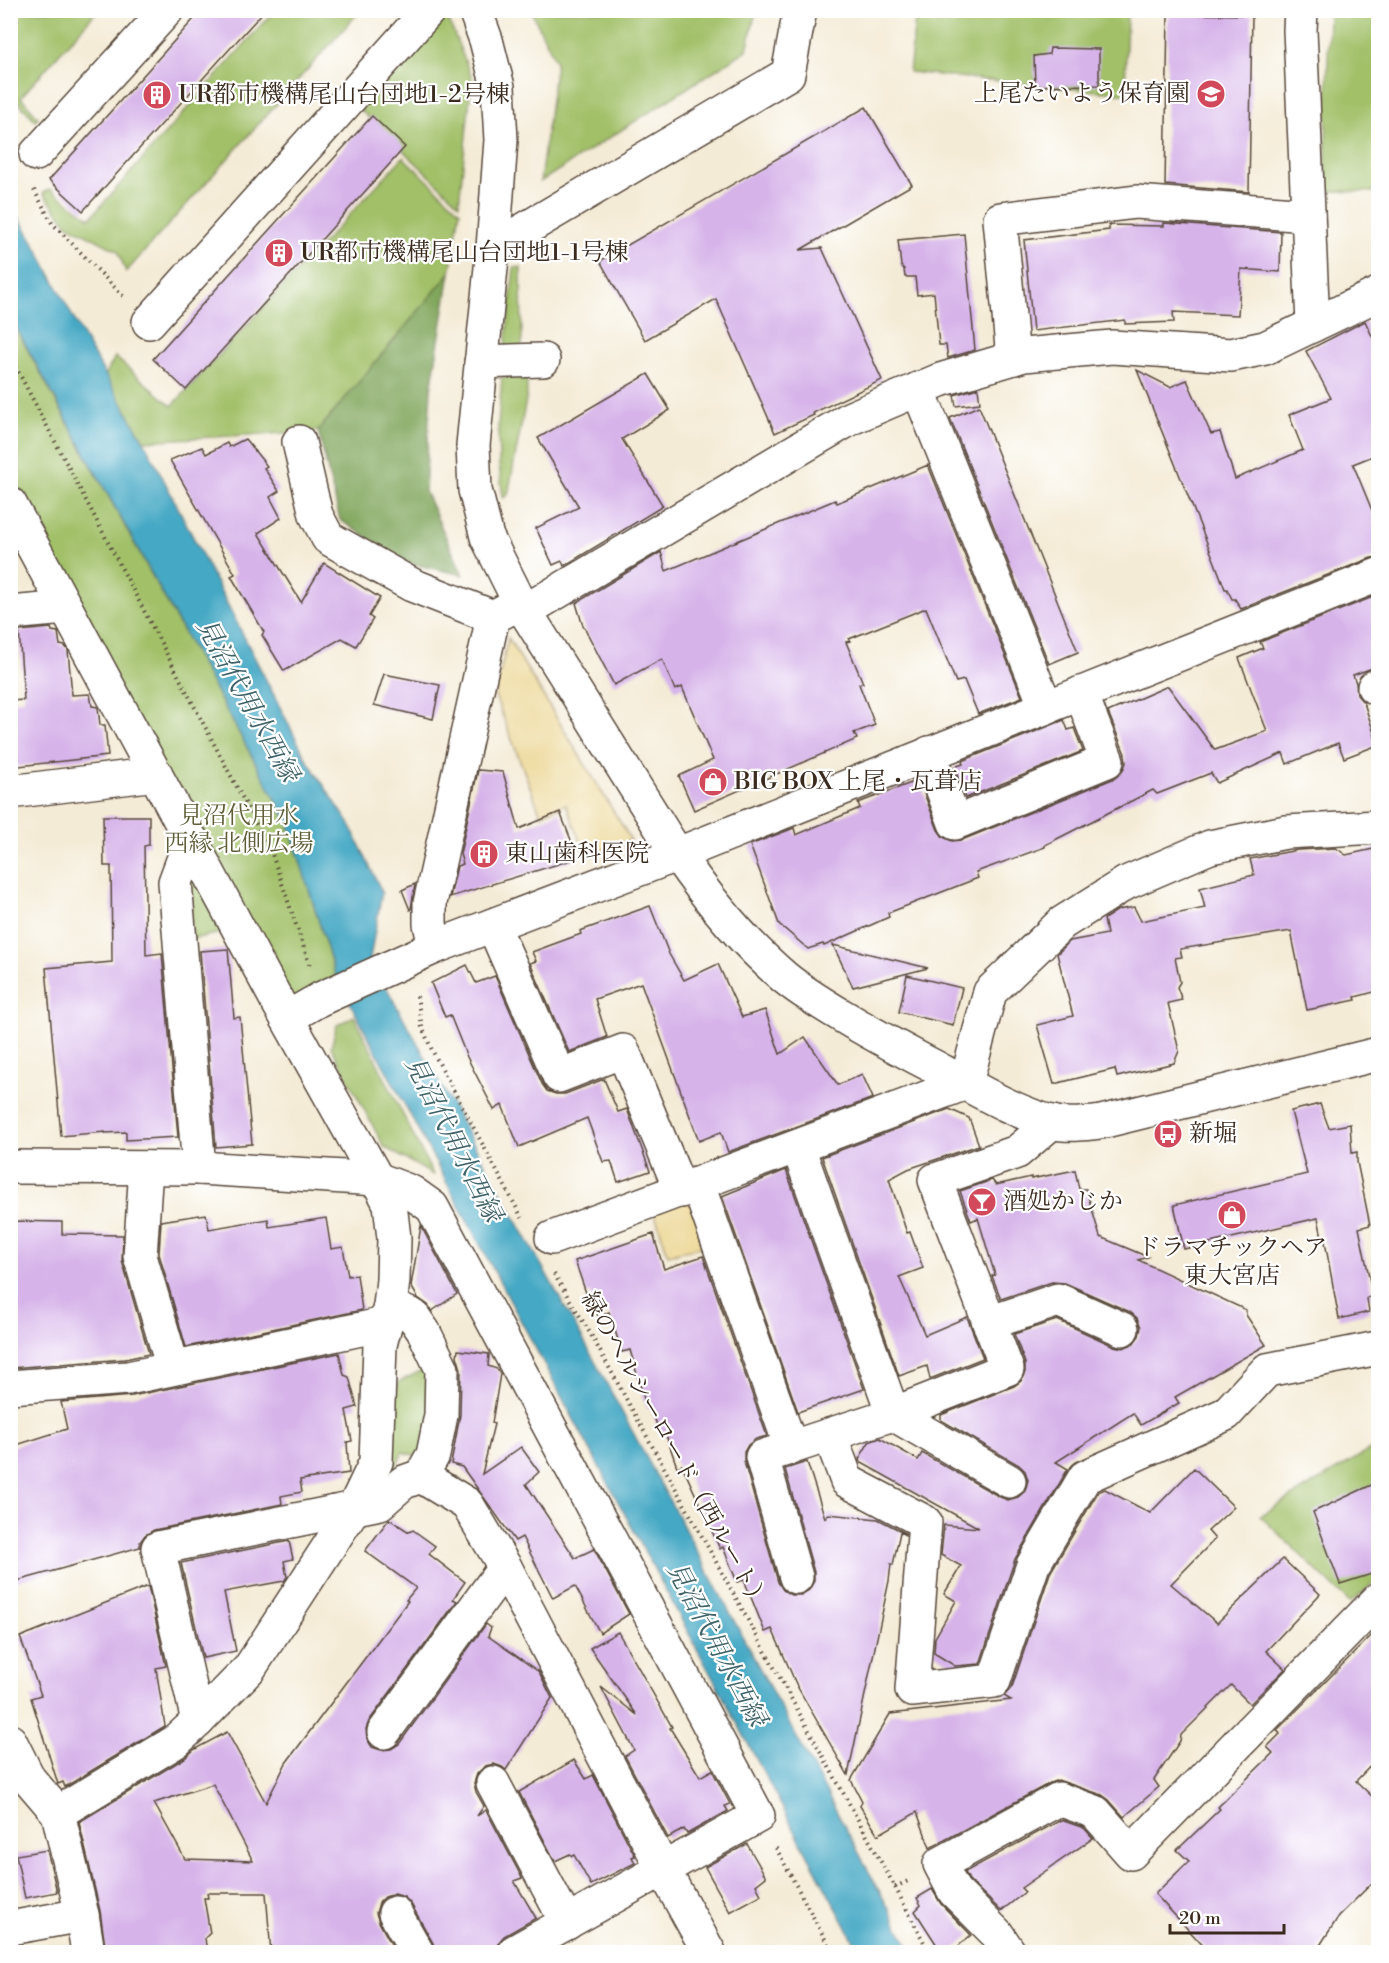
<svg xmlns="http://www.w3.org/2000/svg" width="1389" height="1963" font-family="'Libre Bodoni','Noto Serif JP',serif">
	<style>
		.green { fill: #a1c068; stroke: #6e7543; stroke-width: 1.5 }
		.forest { fill: #80a65c; stroke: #5e683d; stroke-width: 1.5 }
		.sand { fill: #eeda9e; stroke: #94825e; stroke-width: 1.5 }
		.water { fill: #44a8c4; stroke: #406971; stroke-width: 1.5 }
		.building { fill: #d6b3e9; fill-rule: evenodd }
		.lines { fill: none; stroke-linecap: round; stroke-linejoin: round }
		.minor-casing { stroke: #57473a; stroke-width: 36 }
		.path { stroke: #57473a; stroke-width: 4; stroke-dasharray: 1.5 4.5; stroke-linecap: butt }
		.minor { stroke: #fff; stroke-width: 33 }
		.labels { text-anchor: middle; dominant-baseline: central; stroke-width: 4.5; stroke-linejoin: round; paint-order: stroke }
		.poi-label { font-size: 24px; fill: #3b2a1e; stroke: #fff; text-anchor: start }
		.park-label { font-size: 24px; fill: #5f5e38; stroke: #fff }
		.street-label { font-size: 24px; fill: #3b2a1e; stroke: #fff }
		.water-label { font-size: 26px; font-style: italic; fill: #3f6369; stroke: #fff }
	</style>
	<rect width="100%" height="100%" fill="#fff"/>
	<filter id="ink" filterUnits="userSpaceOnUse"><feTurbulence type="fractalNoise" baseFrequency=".0167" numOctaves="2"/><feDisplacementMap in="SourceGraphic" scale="12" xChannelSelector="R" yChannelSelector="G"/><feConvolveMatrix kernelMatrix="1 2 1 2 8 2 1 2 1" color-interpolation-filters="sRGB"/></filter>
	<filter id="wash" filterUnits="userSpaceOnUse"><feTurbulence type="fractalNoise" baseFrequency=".008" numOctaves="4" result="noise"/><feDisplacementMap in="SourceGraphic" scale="24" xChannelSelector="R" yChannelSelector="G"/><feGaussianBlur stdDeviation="1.35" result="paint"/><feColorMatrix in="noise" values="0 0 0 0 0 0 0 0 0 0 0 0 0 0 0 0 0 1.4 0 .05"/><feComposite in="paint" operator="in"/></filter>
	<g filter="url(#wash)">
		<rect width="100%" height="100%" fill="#f4ebd6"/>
		<g class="green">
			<path d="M10,11H97L21,97L38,117L36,121L11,95Z"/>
			<path d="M274,11H360L126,272L118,251L68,225L43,193L50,189L90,218Z"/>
			<path d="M434,11H445L472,78L459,204L351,101Z"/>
			<path d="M531,11H756L747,50L540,182L556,62Z"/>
			<path d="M916,11H1127L1125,94L909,72Z"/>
			<path d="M1329,11H1378V192L1325,191Z"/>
			<path d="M403,157L460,211L450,273L318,431L144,441L105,375L115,357L172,406Z"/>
			<path d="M521,267L522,348H505L514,268Z"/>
			<path d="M10,318L288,822L336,977L280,1006L11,504Z"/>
			<path d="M502,377L527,379V395L508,495L503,498L499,464L498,426Z"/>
			<path d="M189,864L235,930L192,939Z"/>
			<path d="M354,1016L433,1175L384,1147L331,1047L337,1025Z"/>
			<path d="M421,1371L438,1374L423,1458L403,1452L388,1484L377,1482L398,1382Z"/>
			<path d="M1378,1445V1579L1350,1603L1260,1516Z"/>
		</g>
		<path class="forest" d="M450,273L431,390L425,491L463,575L408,563L340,520L318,431Z"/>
		<g class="sand">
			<path d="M508,638L631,840L586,856L566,804L541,815L495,696Z"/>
			<path d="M684,1198L696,1206L706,1245L668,1255L654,1211Z"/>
		</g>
		<path class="water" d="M10,202L39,252L85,340L144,441L307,760L349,823L382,892L370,958L585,1343L912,1952H860L336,977L288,822L11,318Z"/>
		<g id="blocks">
			<g class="building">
				<path d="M202,10H265L83,211L49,180Z"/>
				<path d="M1168,14L1252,15L1249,192L1165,185Z"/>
				<path d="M1050,48L1099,49V85L1035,86L1034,56L1049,54Z"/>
				<path d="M866,107L912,185L800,250L822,248L882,380L813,413L814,415L775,433L716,299L645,340L600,261Z"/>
				<path d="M372,116L405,147L186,390L153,359Z"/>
				<path d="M1164,223L1281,232L1280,272L1241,269L1238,315L1173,312L1174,322L1125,324V320L1033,331L1024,240L1109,230V225L1164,226Z"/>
				<path d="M964,234L975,350L948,358L946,345H939L934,293L917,295L915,277H905L904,269L901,266L898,240Z"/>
				<path d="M1365,321L1378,349V454L1353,464L1378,525V557L1371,558L1241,609L1235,599H1232L1227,589H1225L1214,560L1137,370L1170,387L1187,380L1211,434L1220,432L1235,479L1303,450L1289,415L1331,398L1306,351Z"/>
				<path d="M648,374L670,410L622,439L663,506L564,566L562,561L553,565L536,528L579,507L538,438Z"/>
				<path d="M978,388L980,403L956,406L954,395Z"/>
				<path d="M979,406L1078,652L1049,664L950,418Z"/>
				<path d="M245,439L267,466L264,468L279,491L270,497L281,518L258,533L301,602L324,563L380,598L369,616L373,619L356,646L342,638L284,671L262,635L264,632L231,576L235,574L170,460L202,447L206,454L227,443L229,447Z"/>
				<path d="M928,465L1022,697L978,714L964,680L956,682L926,608L849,639L850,641L846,642L863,683L859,684L875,725L854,733L857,739L694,810L679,776L713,760L682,687L675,690L662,659L614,685L582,623L576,603L661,552L666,571L835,500L837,503Z"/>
				<path d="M1378,595V666L1353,675L1356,683L1357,695L1364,703L1378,745L1344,758L1338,743L1287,764L1283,753L1217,783L1211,773L1157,794L1153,790L1045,845V847L976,872L978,878L888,913L889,917L824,946L823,944L808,949L779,924L750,845L794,828L796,835L860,808L858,803L919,780L938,830L943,837L952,841L962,840L1115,778L1122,772L1126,763L1125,754L1108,712L1168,686L1215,750L1267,731L1239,658L1263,648L1260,642Z"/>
				<path d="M51,628L52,631L58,632L60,645L65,646L68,650L72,695L90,694L92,706L98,707L100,725H105L108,756L10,767V701L24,700L19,631Z"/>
				<path d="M384,674L440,685L433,719L374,705Z"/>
				<path d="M1064,720L1068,730L1074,728L1083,751L966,798L954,767L963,764L962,761Z"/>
				<path d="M478,770L503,772L519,829L560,812L578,858L450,897L457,866L463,864L460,854Z"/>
				<path d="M103,816H149V845L144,846L146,955L162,953L178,1137L126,1140V1132L105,1133V1132L61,1136L46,968L112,962L111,866H104Z"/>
				<path d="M1336,848L1346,855L1378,848V991L1355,997L1356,1000L1307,1010L1291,931L1180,949L1182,957L1175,958L1180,982L1177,987L1182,1000L1168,1003L1179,1051L1174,1063L1117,1077L1115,1069L1054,1084L1037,1025L1073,1016L1057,954L1070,941L1107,934L1104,919L1118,910L1134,907L1141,921L1205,908L1200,888L1254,875L1250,859L1298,850Z"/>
				<path d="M415,884L411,909L410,910L402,890Z"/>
				<path d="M650,906L669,954L684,980L718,964L742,1017L765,1010L780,1054L805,1037L838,1085L862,1074L873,1098L728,1152L721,1132L699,1141L641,983L595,999L607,1037L569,1052L530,963L536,961L532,952L581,934L580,931Z"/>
				<path d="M833,945L928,968L853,987Z"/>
				<path d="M228,949L234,1018L240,1017L252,1144L216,1147L200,951Z"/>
				<path d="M467,965L476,983L495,976L542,1084L547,1091L556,1094H565L604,1079L618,1112L627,1109L650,1171L618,1182L611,1161L603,1162L587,1118L519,1147L502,1105L494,1110L467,1057L450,1015L445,1017L431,983Z"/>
				<path d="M907,975L962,988L953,1025L899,1012Z"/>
				<path d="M1320,1104L1329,1128L1350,1124L1352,1153L1357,1152V1162L1370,1225L1359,1228L1373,1296L1367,1298L1369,1312L1339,1319L1324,1236L1322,1237L1318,1218L1184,1249L1174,1205L1307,1174L1291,1111Z"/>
				<path d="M949,1109L969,1118L979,1145L908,1169L889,1179L907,1233L910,1232L923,1268L899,1277L925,1335L967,1317L983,1358L930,1379L927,1366L899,1376L822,1157Z"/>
				<path d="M786,1170L864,1389L798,1412L722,1196Z"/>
				<path d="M1075,1170L1079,1189H1086L1100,1237L1148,1257L1138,1260L1246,1310V1315L1266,1345L1175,1397L1179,1403L1141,1425L1133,1413L1056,1462L1068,1469L1015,1559L980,1664L955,1666L934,1653L935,1638L956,1601L944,1594L961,1566L941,1555L944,1525L979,1528L860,1462L859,1459L869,1442L880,1438L918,1460L922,1453L1000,1497L1008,1500L1018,1497L1025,1491L1028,1480L1025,1471L1019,1465L941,1420V1415L1014,1386L1021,1381L1025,1372V1363L1014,1334L1057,1320L1114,1346L1123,1348L1133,1344L1139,1336L1141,1327L1137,1318L1130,1312L1065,1283L1052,1282L1001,1299L992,1276L995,1275L978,1218L971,1221L960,1191L992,1180L996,1185L1031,1177V1179Z"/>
				<path d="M206,1214L209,1229L268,1219L269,1227L326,1218L331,1249L343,1247L348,1276L357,1275L362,1310L186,1347L159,1254L161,1221Z"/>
				<path d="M10,1221L62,1222V1234L123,1235L122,1261L149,1354L125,1359L10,1368Z"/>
				<path d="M421,1226L457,1294L432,1311L428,1305L418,1298L411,1286Z"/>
				<path d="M653,1234L664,1269L703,1256L767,1436L756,1439L748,1445L744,1452V1462L778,1582L783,1590L791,1595H801L809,1590L814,1581V1572L785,1469L807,1462L825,1518L828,1514L878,1519L905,1533V1535L900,1532L893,1565L891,1564L889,1581L848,1775L797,1686L772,1629L765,1632L744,1580L737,1582L723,1547L720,1549L682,1465L677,1467L666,1435L660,1434L651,1408L647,1409L630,1350L622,1352L609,1312L598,1316L591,1293H586L575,1261Z"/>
				<path d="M458,1350L489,1354L488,1366L497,1369L500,1374L492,1423L494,1424L482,1474L521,1447L539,1472L526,1484L575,1558L594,1549L629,1614L600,1633L575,1586L553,1598L522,1537L515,1541L462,1467L451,1464L460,1415L461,1369L457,1356Z"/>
				<path d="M339,1353L344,1375L349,1377L357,1407L346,1410L352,1441L347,1442L349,1473L300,1480L302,1492L281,1496L282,1504L154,1530L145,1535L140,1542V1547L10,1583V1447L67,1429L61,1402L132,1396Z"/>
				<path d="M1194,1468L1234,1507L1208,1531L1215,1539L1171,1584L1217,1623L1283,1559L1320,1594L1266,1651L1285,1669L1250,1704L1231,1685L1181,1735L1180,1741L1154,1780L1159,1787L1124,1817L1109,1800L1102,1795L1058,1780L1050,1783L930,1848L917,1812L878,1835L860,1806L862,1801L851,1780L890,1714L1011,1700L1004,1696L1012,1687L1050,1573L1098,1492L1105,1489L1150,1513Z"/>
				<path d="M1378,1482V1572L1340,1584L1313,1512Z"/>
				<path d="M389,1519L409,1532L413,1530L435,1546L429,1554L465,1582L453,1599L457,1601L369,1721L366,1729L367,1739L372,1747L381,1750L391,1749L399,1744L486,1624L491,1628L488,1636L539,1672L552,1698L506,1770L502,1767L494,1764L485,1766L477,1774L474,1783L476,1792L484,1806L477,1816L486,1810L522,1878L514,1881L536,1918L504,1936L498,1943L495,1953H436L433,1943L411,1904L404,1897L395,1894L385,1897L379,1903L376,1913L379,1922L396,1953H271L266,1893H207L208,1898H204L210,1933L205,1938L207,1953H106L100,1911L79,1822L185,1758L195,1749L227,1732L266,1803L286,1763L408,1601L406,1600L416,1588L365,1551ZM213,1784L253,1861L185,1859L154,1803Z"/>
				<path d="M289,1541L293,1559L284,1561L287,1577L284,1581L224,1592L236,1651L203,1658L181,1563Z"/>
				<path d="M148,1586L166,1666L156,1668L165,1726L65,1787L63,1782L58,1784L31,1698L41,1695L20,1637Z"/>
				<path d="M1378,1629V1758L1356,1781L1378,1802V1877L1339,1916L1315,1953H1210L1155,1894L1189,1861L1177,1850L1220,1809L1218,1807L1273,1753L1267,1747L1280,1734L1277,1730Z"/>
				<path d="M618,1632L672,1727L670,1728L700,1777L712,1770L730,1804L725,1806L728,1811L687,1834L684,1829L668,1838L625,1756L634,1750L601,1687L637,1715L590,1648Z"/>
				<path d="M574,1760L586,1779L593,1775L635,1856L632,1857L635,1863L591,1885L574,1855L572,1856L570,1854L555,1861L519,1792Z"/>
				<path d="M1061,1820L1084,1828L1093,1838L1021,1888L1025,1892L1001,1911L969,1880L965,1872Z"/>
				<path d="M747,1844L766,1877L756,1885L761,1895L730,1912L705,1867Z"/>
				<path d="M47,1850L57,1892L25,1898L16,1855Z"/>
				<path d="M932,1889L941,1904L971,1935L950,1953H942L915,1911L921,1905L917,1898Z"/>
			</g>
		</g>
	</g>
	<g filter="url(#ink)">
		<use href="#blocks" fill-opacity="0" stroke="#57473a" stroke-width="1.5"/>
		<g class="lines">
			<g class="minor-casing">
				<g id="minor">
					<path d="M475,10L486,40L498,87L501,140L493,248L473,445L475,490L487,537L520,603L677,854C708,899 742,941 784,977C802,992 824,1005 844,1017C877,1037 910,1054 944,1072C978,1090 1014,1112 1051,1122C1067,1126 1085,1124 1101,1122L1378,1054"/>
					<path d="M1301,10L1300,30L1313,325"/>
					<path d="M36,154L167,10"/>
					<path d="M493,248L788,74L800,10"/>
					<path d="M149,322L429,10"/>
					<path d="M1013,358L1000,219L1136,202L1308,215"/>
					<path d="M481,362L543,360"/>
					<path d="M918,389L1046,707"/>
					<path d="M299,442L316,515L328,538L412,585L493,617"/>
					<path d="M10,504L280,1006L377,1179L390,1204L394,1238L393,1280L390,1306L380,1345L376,1462L354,1508L249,1669L198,1721L175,1742L58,1813L82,1915L88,1952"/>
					<path d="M525,611L851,418L940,380L1024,355L1112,347L1231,355L1265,348L1378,294"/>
					<path d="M10,613L66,608"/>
					<path d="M1374,687L1378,685"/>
					<path d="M929,753L955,823L1107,761L1081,693"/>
					<path d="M10,792L156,774"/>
					<path d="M191,839L175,882L199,1168"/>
					<path d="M493,925L559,1076L623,1051L681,1191"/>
					<path d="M435,947L430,924V903L493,617L520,603"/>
					<path d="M287,1018L320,999L435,947L658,862L1378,575"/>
					<path d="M798,1147L893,1414L1009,1481"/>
					<path d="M10,1167L199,1168L377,1179L411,1192L432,1207L758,1816L514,1952"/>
					<path d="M146,1168L140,1256L173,1368"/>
					<path d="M698,1185L791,1447"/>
					<path d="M552,1238L966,1083L990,992L1062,923L1126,883L1210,847L1286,832L1378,827"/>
					<path d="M390,1306L413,1316L424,1332L442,1369L441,1415L433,1455L421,1476"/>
					<path d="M989,1323L1058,1300L1122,1329"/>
					<path d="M10,1387L128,1378L385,1324"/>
					<path d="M830,1435L847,1481L925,1522L912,1690L994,1681L1033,1565L1085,1477L1226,1414L1267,1370L1378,1348"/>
					<path d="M796,1577L762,1457L893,1414L1007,1369L935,1180L1017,1152L1052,1122"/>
					<path d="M198,1721L158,1548L380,1503L404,1482L421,1476L467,1504L505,1567L663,1869L709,1952"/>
					<path d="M384,1732L505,1567"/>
					<path d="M10,1741L29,1779L58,1813"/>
					<path d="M493,1783L567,1923"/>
					<path d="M395,1913L417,1952"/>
					<path d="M10,1928L82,1915"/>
					<path d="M1009,1952L997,1934L954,1891L940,1864L1059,1799L1095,1812L1131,1853L1378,1600"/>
				</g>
			</g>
			<g class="path">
				<path d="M34,190L52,223L123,296"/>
				<path d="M10,356L272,854L310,966"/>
				<path d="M417,996L422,1027L432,1050L522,1218"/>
				<path d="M554,1274L590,1333L895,1887L929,1952"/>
				<path d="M776,1848L832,1952"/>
				<path d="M895,1887L908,1881"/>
			</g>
			<use href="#minor" class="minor"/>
		</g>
	</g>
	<defs>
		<g id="school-disc" transform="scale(1.5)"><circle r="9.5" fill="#d1495b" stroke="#fff"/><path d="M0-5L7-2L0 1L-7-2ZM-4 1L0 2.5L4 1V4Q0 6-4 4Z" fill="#fff"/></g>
		<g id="building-disc" transform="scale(1.5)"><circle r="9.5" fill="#d1495b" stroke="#fff"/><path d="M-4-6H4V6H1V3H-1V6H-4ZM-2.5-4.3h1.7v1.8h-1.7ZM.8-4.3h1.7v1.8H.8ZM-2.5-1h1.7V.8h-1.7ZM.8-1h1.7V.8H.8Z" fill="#fff"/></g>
		<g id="shop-disc" transform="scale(1.5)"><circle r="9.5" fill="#d1495b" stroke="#fff"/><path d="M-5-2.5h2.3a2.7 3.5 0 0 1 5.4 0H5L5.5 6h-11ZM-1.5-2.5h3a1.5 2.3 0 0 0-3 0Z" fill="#fff"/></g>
		<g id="bus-disc" transform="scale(1.5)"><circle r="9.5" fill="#d1495b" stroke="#fff"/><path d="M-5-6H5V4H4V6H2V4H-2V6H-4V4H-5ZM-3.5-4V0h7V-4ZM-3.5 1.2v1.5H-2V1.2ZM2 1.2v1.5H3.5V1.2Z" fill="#fff"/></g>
		<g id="bar-disc" transform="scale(1.5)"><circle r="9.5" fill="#d1495b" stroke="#fff"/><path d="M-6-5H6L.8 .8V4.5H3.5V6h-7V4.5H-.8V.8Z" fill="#fff"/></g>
	</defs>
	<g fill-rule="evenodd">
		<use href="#school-disc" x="1211" y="94"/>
		<use href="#building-disc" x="157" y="95"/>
		<use href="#building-disc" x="279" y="253"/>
		<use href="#shop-disc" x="713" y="782"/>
		<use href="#building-disc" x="484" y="854"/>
		<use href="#bus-disc" x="1168" y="1134"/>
		<use href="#bar-disc" x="982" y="1202"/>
		<use href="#shop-disc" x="1232" y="1215"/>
	</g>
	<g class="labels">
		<g class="poi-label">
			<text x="1190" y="94" text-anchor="end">上尾たいよう保育園</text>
			<text x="178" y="95">UR都市機構尾山台団地1-2号棟</text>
			<text x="300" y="253">UR都市機構尾山台団地1-1号棟</text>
			<text x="734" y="782">BIG BOX 上尾・瓦葺店</text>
			<text x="505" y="854">東山歯科医院</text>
			<text x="1189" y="1134">新堀</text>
			<text x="1003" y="1202">酒処かじか</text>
			<text x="1232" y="1248" text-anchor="middle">ドラマチックヘア<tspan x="1232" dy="28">東大宮店</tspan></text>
		</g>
		<g class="park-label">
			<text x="239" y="816">見沼代用水<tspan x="239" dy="28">西縁 北側広場</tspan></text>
		</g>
		<g class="street-label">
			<text transform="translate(674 1451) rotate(61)">緑のヘルシーロード（西ルート）</text>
		</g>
		<g class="water-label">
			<text transform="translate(247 700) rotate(61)">見沼代用水西縁</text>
			<text transform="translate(453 1139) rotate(63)">見沼代用水西縁</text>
			<text transform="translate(716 1644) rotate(62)">見沼代用水西緑</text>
		</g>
	</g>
	<rect width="1389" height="1963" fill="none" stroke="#fff" stroke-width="36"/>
	<path d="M1170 1924v9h114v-9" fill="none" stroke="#3b2a1e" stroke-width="3"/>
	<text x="1179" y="1924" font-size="18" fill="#3b2a1e" stroke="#ffffff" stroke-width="4.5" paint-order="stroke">20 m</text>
</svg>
